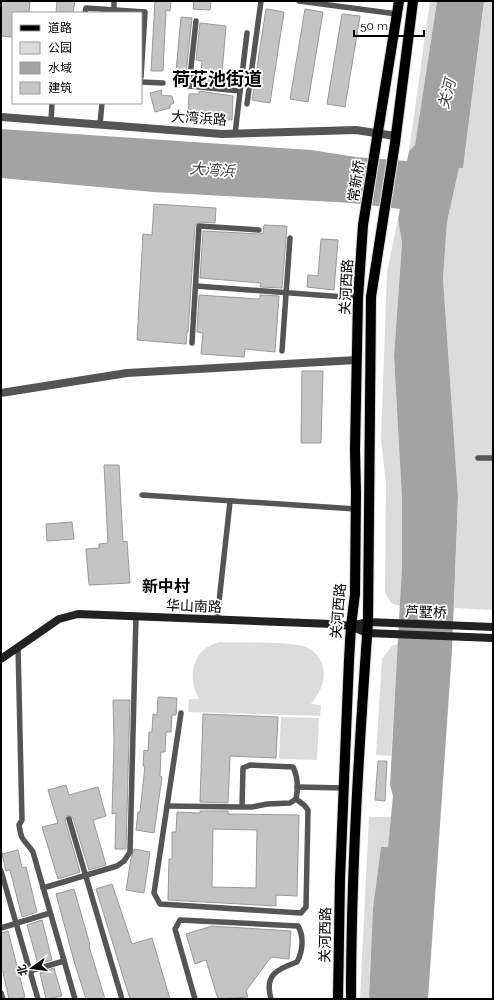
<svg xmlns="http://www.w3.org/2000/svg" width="494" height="1000" font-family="Raleway,'Noto Sans SC',sans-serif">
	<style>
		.green { fill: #dcdcdc }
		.water { fill: #a3a3a3 }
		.building { fill: #c4c4c4; stroke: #999; fill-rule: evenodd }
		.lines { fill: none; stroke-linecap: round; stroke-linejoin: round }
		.primary-casing { stroke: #dbdbdb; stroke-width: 12 }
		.lane { stroke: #555; stroke-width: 5.5 }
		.street { stroke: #555; stroke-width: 8 }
		.secondary { stroke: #222; stroke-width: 8 }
		.primary { stroke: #000; stroke-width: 10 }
		.labels { text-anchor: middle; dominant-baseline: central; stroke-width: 3.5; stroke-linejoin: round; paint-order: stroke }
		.street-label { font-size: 14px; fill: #000; stroke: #fff }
		.water-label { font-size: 15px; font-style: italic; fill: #444; stroke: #fff }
		.quarter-label { font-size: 16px; font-weight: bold; fill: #000; stroke: #fff }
		.district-label { font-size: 18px; font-weight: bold; fill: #000; stroke: #fff }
	</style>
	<rect width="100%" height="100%" fill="#fff"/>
	<g class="green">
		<path d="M430,1H437L415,145L409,151Z"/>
		<path d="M484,1H493V610L454,608L458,497L443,278L447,222L459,168H463Z"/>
		<path d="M398,219L402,243L394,356L402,499V566L400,606L391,603L385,593L386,484L381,439L387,272Z"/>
		<path d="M220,642C239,643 291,641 306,647C315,651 321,658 323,667C326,682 320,692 311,704L321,705L320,716L188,712L189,699H199C186,676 193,648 220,642Z"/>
		<path d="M393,645H398L391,756L376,755L382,659Z"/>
		<path d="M281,717L319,718L317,760L279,759Z"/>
		<path d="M369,817H391L388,848L381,847L373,908L369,999H360Z"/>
	</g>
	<path class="water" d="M437,1H484L463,168H459L447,222L443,278L458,497L452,651L428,999H369L373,908L381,847H388L393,796L390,785L402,566V499L394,356L402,243L398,219L400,209L352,203L153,192L1,178V129L311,150L356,157L407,161L409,151L415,145Z"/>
	<g class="building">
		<path d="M1,1H30L29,13H13V37L1,36Z"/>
		<path d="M57,1H75L73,13H56Z"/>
		<path d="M155,1H171L170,11L166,10L163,71H151Z"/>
		<path d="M194,1H211L210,10L193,9Z"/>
		<path d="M266,9L284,12L270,103L252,100Z"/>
		<path d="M305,9L323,12L308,102L290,99Z"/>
		<path d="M342,14L360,16L345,107L327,104Z"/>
		<path d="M181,17L192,18L185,83L175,82Z"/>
		<path d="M200,23L226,26L221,85L200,83L202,61L196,60Z"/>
		<path d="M162,90L161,95L172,96L174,103L170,105V108L155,112L150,93Z"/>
		<path d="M199,91L233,96L232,120L188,118L189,94H199Z"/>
		<path d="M154,204L216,208L215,223L199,222L195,225L188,332H187L186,344L137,340L143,234L152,235Z"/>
		<path d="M264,225L287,226L282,288L260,287L261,283L200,278L203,231L259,234L263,233Z"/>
		<path d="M321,239L338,240L334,290L307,287L308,275L318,276Z"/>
		<path d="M199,295L258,299L260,298V295L279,296L275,352L245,349L244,357L201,354L203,333L197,332Z"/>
		<path d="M302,371H323L321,443H301Z"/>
		<path d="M104,465H119L123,542L127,541L130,583L89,585L86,549L99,548V544L108,543Z"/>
		<path d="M72,522L74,539L47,541L46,524Z"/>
		<path d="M158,697L177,698L176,715H172L171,732H166L165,752H161L160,776L162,777L154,833L136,830L138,812H140L145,766H143L144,750L148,751L149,732H152L153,714L157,715Z"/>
		<path d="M113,700H130L126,849H115L116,813L112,814L114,742Z"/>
		<path d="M203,714L278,717L276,758L230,756L228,803L200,802Z"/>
		<path d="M378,761H387L385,801L375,800Z"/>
		<path d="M66,785L69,795L98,787L106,816L93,820L106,865L89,870L73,818L68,815L65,820L80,872L58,879L42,827L58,823L48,790Z"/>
		<path d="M200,811H228V814L299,815L297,896L276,895V906L168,900L169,859H172V832H176L177,812L200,813ZM213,829L257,830L256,888L212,887Z"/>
		<path d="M134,849L150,852L144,893L126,890L131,859Z"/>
		<path d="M18,850L22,868L26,867L37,912L22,917L10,870L6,871L2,854Z"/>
		<path d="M112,884L132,944L152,938L170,999H130L96,889Z"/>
		<path d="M74,889L90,945L89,946L105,999H86L74,961L56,894Z"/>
		<path d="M42,920L52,960L38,964L27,925Z"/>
		<path d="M212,926L291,931L289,959L271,957L246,991L248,997L218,999L206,960L195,964L186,934Z"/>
		<path d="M8,931L25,997L17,999H9L3,972L1,973V933Z"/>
		<path d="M54,968L62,996L46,999L40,973Z"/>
	</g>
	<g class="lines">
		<g class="primary-casing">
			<g id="primary">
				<path d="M338,999L340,879L349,660L351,626L355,594L356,493L355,450L358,298L363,225L399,1"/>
				<path d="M351,999C351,873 359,748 368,622L371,297L395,143L413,1"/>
			</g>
		</g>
		<g class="lane">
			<path d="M299,1L397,14"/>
			<path d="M85,13L86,8L145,12L141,77"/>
			<path d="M114,13V1"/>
			<path d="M196,21L189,86L240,91"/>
			<path d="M141,82L163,83"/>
			<path d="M247,104L261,1"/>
			<path d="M51,121L52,103"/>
			<path d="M100,124L102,103"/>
			<path d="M235,134L247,33"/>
			<path d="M196,286L358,298"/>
			<path d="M192,343L199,226L259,230"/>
			<path d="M282,351L290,238"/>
			<path d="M478,458H493"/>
			<path d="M142,495L356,509"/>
			<path d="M217,620L230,502"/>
			<path d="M18,646L22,820L19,825C22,844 24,838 33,852L75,999"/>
			<path d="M181,713L154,893L160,904L301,913L306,907L308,810L304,805L296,799"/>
			<path d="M297,787L344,788"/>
			<path d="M167,806L242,807H252L267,804L290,803L296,799C298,789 298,777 293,767L250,765L243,768L242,807"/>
			<path d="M69,819L122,999"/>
			<path d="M1,871L38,999"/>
			<path d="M43,888L117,866L124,861L130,852L136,616"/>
			<path d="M1,928L50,913"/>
			<path d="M30,971L64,961"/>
			<path d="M1,993L3,999"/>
			<path d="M195,999L175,929L180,920L298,926C304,936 303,951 297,962C277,969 264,975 271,999"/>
		</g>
		<g class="street">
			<path d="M1,117L222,134L356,130L395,136"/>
			<path d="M1,393L127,373L357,360"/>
		</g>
		<g class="secondary">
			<path d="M351,626L368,622L493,627"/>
			<path d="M1,659L59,619L78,614L332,624L351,626L367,633L493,638"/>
		</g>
		<use href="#primary" class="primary"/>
	</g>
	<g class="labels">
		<g class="street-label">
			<text transform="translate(199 118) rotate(4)">大湾浜路</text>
			<text transform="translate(356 181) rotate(-81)">常新桥</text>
			<text transform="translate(346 287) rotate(-87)">关河西路</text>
			<text transform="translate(194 606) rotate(2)">华山南路</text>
			<text transform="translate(338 611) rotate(-85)">关河西路</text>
			<text transform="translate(426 612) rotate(2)">芦墅桥</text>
			<text transform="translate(325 935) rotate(-89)">关河西路</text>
		</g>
		<g class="water-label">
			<text transform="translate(447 94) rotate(-75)">关河</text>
			<text transform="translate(212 170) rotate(4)">大湾浜</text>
		</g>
		<g class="quarter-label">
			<text x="166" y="586">新中村</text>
		</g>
		<g class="district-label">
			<text x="217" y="78">荷花池街道</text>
		</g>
	</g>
	<rect width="494" height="1000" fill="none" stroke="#000000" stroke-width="4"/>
	<rect x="12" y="12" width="130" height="92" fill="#ffffff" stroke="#999999"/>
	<rect x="20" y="25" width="20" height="6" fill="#000000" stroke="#999999"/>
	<text x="48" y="32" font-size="12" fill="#000000">道路</text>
	<rect x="20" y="42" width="20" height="12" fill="#dcdcdc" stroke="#999999"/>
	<text x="48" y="52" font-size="12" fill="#000000">公园</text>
	<rect x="20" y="62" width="20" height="12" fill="#a3a3a3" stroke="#999999"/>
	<text x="48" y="72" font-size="12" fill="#000000">水域</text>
	<rect x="20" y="82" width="20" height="12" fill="#c4c4c4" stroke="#999999"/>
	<text x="48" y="92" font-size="12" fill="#000000">建筑</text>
	<g transform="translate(32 968) rotate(256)" stroke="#ffffff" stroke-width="3" paint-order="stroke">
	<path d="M0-3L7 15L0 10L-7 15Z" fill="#000000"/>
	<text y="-6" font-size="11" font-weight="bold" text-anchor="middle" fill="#000000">北</text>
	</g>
	<path d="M354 30v6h70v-6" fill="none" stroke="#000000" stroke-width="2"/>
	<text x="360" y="30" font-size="12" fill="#000000" stroke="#ffffff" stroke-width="3" paint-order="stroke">50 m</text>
</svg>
